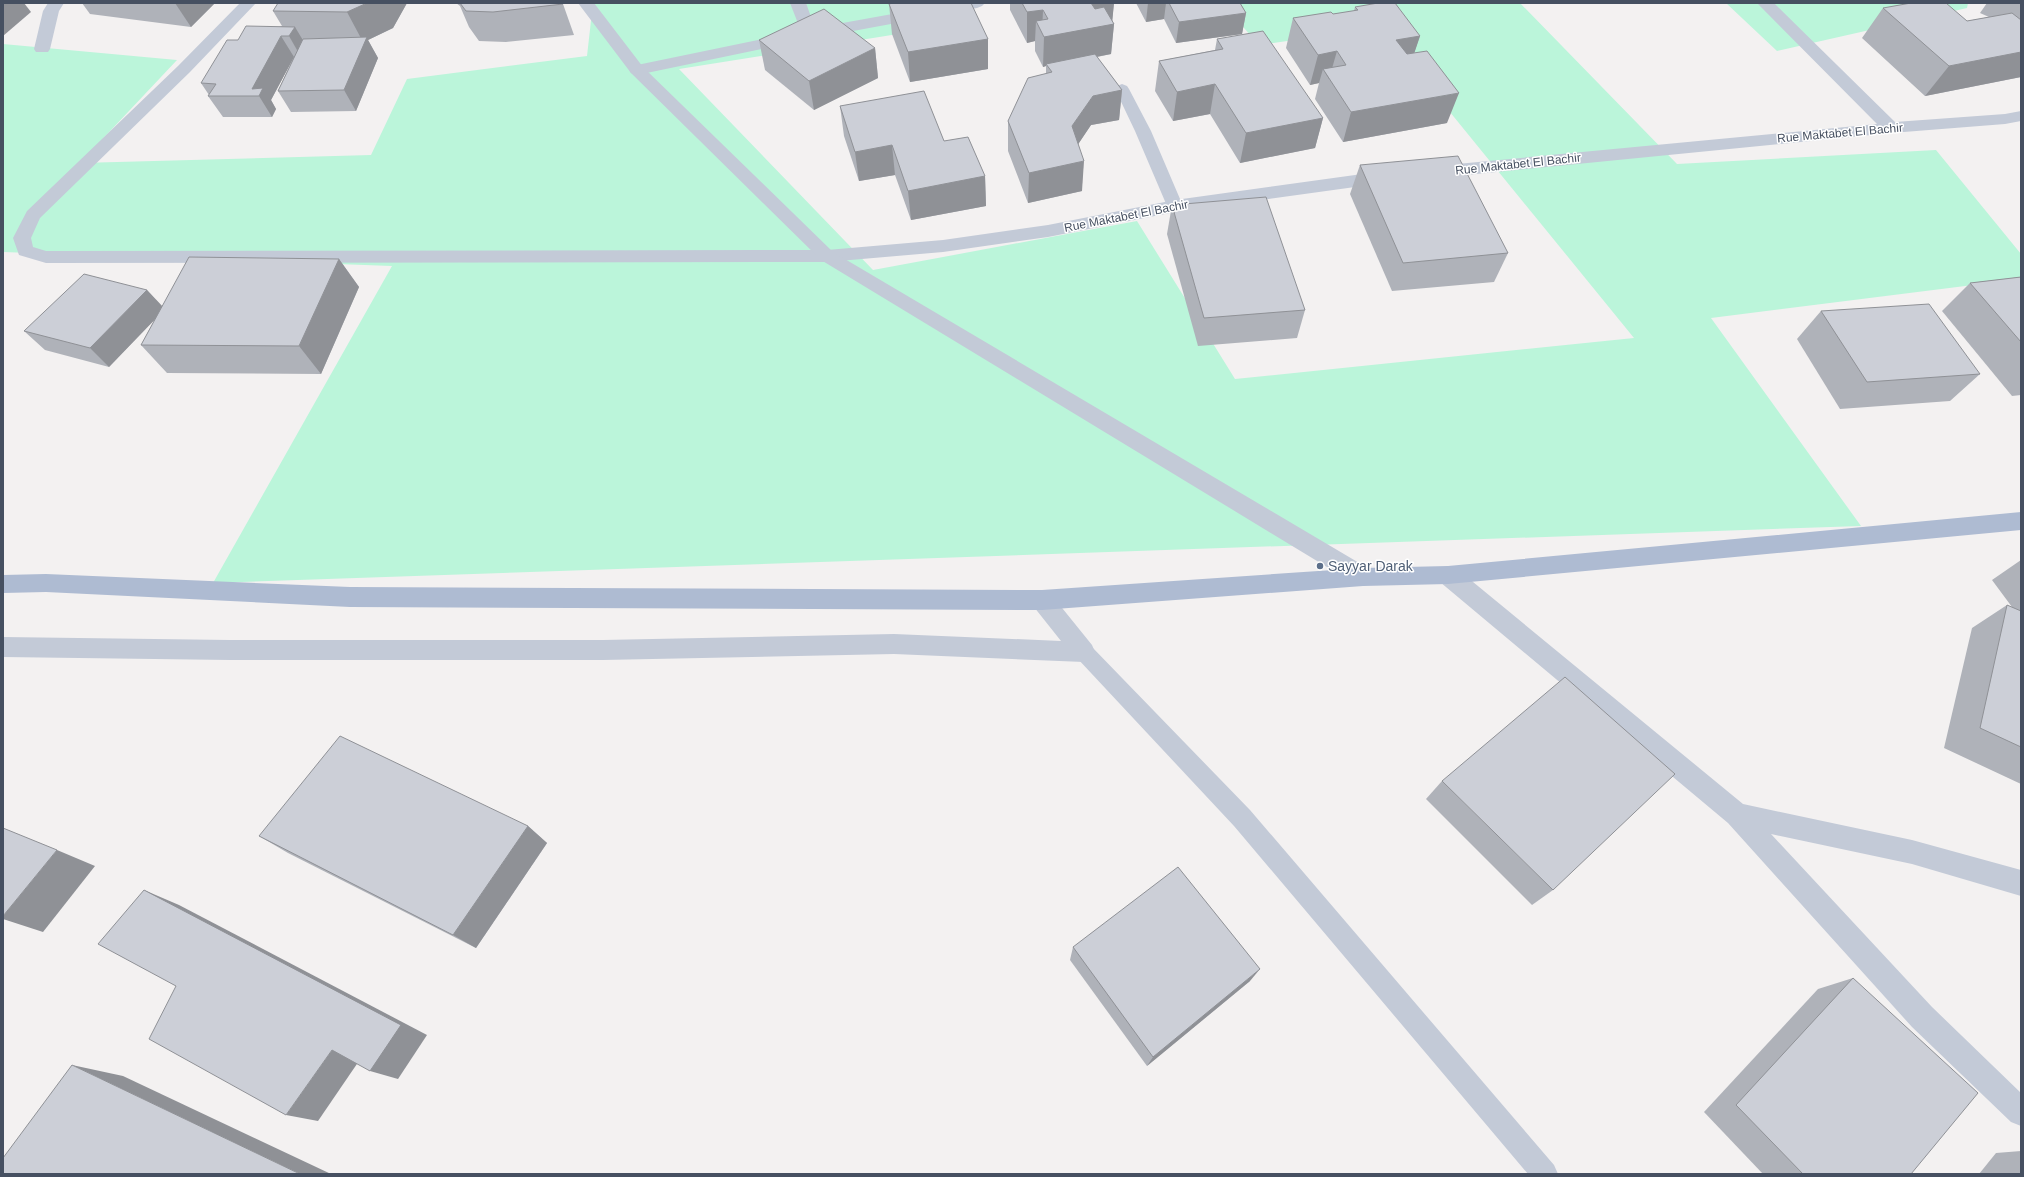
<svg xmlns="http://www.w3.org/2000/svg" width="2024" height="1177" font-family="Helvetica,sans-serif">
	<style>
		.green { fill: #bbf5da }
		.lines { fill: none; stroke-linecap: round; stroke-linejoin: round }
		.service { fill: #c3cad7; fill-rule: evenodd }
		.minor { fill: #c3cad7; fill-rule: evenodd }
		.tertiary { fill: #c3cad7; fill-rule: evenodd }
		.primary { fill: #aebbd2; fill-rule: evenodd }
		.wall { fill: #afb2b9 }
		.shaded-wall { fill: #8f9196 }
		.building { fill: #cccfd7; stroke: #8f9196 }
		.service-dot { fill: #5c6f8a; stroke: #fff; stroke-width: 1.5 }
		.labels { text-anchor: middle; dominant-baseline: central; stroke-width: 3; stroke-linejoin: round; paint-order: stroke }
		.far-street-label { font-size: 12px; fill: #465061; stroke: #fff }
		.service-label { font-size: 14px; fill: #4e5e75; stroke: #fff; text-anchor: start }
	</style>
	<rect width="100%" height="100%" fill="#f3f1f1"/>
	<g class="green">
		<path d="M593,3H916L923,30L679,69L873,270L1137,221L1235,379L1634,338L1384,31L1383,27L1259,45L1222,3H1520L1677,164L1936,150L2021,254V279L1711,318L1861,526L213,583L392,266L3,252V44L177,60L80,163L371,155L407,79L587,56Z"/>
		<path d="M1726,3H1968L1967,8L1777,51Z"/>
	</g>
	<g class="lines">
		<g class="service">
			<path d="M1122,84L1127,86L1129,89L1151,131L1183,206L1181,210L1175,211L1169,210L1167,206L1135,131L1115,89L1117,86Z"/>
			<path d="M1084,643L1091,646L1250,810L1554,1165L1558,1174H1528L1234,826L1077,658L1074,652L1077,646Z"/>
		</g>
		<g class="minor">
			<path d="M48,3H64L59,11L50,49L48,52H36L34,49L43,11Z"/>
			<path d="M240,3H256L190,72L40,218L31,238L33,247L46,251L827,250L943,240L1048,225L1175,200L1384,171L1390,173L1393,177L1390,181L1384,183L1175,212L1048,237L943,252L827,262L46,263L19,255L13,238L27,211L178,66Z"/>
			<path d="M790,3H806L815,28L953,3H985L982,6L977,8L810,39L637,75L631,73L629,70L631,67L637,65L801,31Z"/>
			<path d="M1757,3H1774L1895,122L2005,114L2021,111V121L2005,124L1891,133L1436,178L1430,176L1427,172L1430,168L1436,166L1877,124Z"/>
			<path d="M1448,566L1456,568L1743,804L1912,840L2021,870V896L1912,864L1771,834L1932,1007L2021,1093V1126L2011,1122L1912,1027L1728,823L1440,582L1437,575L1440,568Z"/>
			<path d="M1042,590L1050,593L1092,645L1095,652L1092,659L1084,662L894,654L603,660H230L3,657V637L230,640H603L894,634L1061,641L1034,607L1031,600L1034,593Z"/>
		</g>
		<path class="tertiary" d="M578,3H594L643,67L833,252L1371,570L1374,577L1371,584L1363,586L1355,584L821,260L631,73Z"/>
		<path class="primary" d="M2021,512V530L1448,584L1363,586L1042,610L350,607L46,592L3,593V575L46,574L350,587L1042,590L1363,568L1448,566Z"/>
	</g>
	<g class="wall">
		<path d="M82,3H215L191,27L90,14Z"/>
		<path d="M407,3L393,28L368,40L378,58L356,111L291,112L278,91L294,57L271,100L276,109L272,117H223L208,96L209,95L201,83L238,40L282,26L273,11Z"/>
		<path d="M456,3H562L563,4L574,35L506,42L479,41L469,27L460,6Z"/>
		<path d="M1010,3H1114L1112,21L1114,24L1111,54L1097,57L1122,90L1119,120L1091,125L1078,144L1082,191L1028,203L1008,151V121L1046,74V66L1043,67L1035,51V41L1027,43L1010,10Z"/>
		<path d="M1136,3H1240L1246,13L1242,34L1176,43L1164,19L1146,22Z"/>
		<path d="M1987,3H2021V77L1925,96L1862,38L1883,8L1967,21L1989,17L1980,13Z"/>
		<path d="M889,4L988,39V69L910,82L892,34Z"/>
		<path d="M1355,7L1420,36L1414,53L1447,123L1343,142L1315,99L1319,83L1310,85L1286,48L1293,18L1333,14L1354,11Z"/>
		<path d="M1217,39L1323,118L1315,148L1240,163L1210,114L1173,121L1155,91L1159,61L1215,50Z"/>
		<path d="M759,40L875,48L878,78L814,110L765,70Z"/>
		<path d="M840,106L944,141L985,176L986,206L911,220L895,175L859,181L844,136Z"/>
		<path d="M1360,165L1508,253L1494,282L1392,291L1350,194Z"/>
		<path d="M1172,205L1305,310L1297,338L1198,346L1167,234Z"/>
		<path d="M339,259L359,287L321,374L167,373L141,345L155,319L109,367L45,350L24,331L147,290L162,307Z"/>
		<path d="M2021,277V395L2012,396L1942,311L1970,283Z"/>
		<path d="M1821,311L1980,374L1950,401L1840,409L1797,339Z"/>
		<path d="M2021,560V784L1944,748L1972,628L2007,605L2012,607L1992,580Z"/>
		<path d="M1442,781L1553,890L1532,905L1426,799Z"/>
		<path d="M528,826L547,843L476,948L288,853L259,836Z"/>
		<path d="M1073,947L1250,981L1147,1066L1070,960Z"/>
		<path d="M1853,978L1911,1174H1763L1704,1112L1818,989Z"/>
		<path d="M2021,1151V1174H1979L1996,1153Z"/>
	</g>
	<g class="shaded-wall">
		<path d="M3,3H24L31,12L3,36Z"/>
		<path d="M175,3H215L191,27Z"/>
		<path d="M367,3H407L393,28L368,40L378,58L356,111L344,90L363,42L347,12Z"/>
		<path d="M1090,3H1114L1112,24H1114L1111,54L1048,66L1046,64V66L1043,67L1044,37Z"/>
		<path d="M1148,3H1166L1164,19L1146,22Z"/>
		<path d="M1043,10L1042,33L1036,21L1035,41L1027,43V12Z"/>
		<path d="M1246,13L1242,34L1176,43L1179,22Z"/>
		<path d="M295,27L307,47L301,57L289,36Z"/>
		<path d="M281,36L294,57L271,100L276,109L272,117L259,96L252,89Z"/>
		<path d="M1420,36L1410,66L1396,40Z"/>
		<path d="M988,39V69L910,82L908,52Z"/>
		<path d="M875,48L878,78L814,110L809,81Z"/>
		<path d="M1337,51L1329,79L1323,69L1319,83L1310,85L1318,55Z"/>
		<path d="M2021,52V77L1925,96L1949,66Z"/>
		<path d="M1215,84L1210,114L1173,121L1177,92Z"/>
		<path d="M1122,90L1119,120L1091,125L1071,155L1072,126L1093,96Z"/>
		<path d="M1459,93L1447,123L1343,142L1351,112Z"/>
		<path d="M1323,118L1315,148L1240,163L1246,133Z"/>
		<path d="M892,145L895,175L859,181L855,152Z"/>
		<path d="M1084,161L1082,191L1028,203L1029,173Z"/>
		<path d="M985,176L986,206L911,220L908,191Z"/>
		<path d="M339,259L359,287L321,374L299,346Z"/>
		<path d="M147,290L165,309L109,367L90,348Z"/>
		<path d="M528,826L547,843L476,948L453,935Z"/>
		<path d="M57,850L95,866L43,932L3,919V916Z"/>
		<path d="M144,890L179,905L427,1035L398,1079L370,1071Z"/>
		<path d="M1260,969L1250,981L1147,1066L1153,1057Z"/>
		<path d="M332,1050L361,1058L318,1121L286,1115Z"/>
		<path d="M72,1065L123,1076L331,1174H300Z"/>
	</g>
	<g class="building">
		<path d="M278,3H367L347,12L273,11Z"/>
		<path d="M460,3H562L563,4L493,12L466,11Z"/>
		<path d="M893,3H971L988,39L908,52L889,4Z"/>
		<path d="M1022,3H1091L1095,9L1104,7L1114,24L1044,37L1036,21L1048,19L1043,10L1027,12Z"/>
		<path d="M1169,3H1240L1246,13L1179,22Z"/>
		<path d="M1378,3H1395L1420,36L1396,40L1407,54L1427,51L1459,93L1351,112L1323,69L1346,65L1337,51L1318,55L1293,18L1331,12L1333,14L1358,10L1355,7Z"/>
		<path d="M1911,3H1946L1967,21L2012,13L2021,20V52L1949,66L1883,8Z"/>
		<path d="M824,9L875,48L809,81L759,40Z"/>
		<path d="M246,26L295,27L289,36H281L252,89L263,88L259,96H208L216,84L201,83L227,40H238Z"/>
		<path d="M1263,31L1323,118L1246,133L1215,84L1177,92L1159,61L1223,49L1217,39Z"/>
		<path d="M367,37L344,90L278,91L303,39Z"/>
		<path d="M1095,54L1122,90L1093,96L1072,126L1084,161L1029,173L1008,121L1028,78L1052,72L1046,64Z"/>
		<path d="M924,91L944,141L968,137L985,176L908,191L892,145L855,152L840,106Z"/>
		<path d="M1458,156L1508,253L1403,263L1360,165Z"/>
		<path d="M1266,197L1305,310L1204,318L1172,205Z"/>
		<path d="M189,257L339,259L299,346L141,345Z"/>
		<path d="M84,274L147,290L90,348L24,331Z"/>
		<path d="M2021,277V342L1970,283Z"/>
		<path d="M1929,304L1980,374L1867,382L1821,311Z"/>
		<path d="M2007,605L2021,611V747L1980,728Z"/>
		<path d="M1565,677L1675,774L1553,890L1442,781Z"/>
		<path d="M340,736L528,826L453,935L259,836Z"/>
		<path d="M3,828L57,850L3,916Z"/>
		<path d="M1178,867L1260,969L1153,1057L1073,947Z"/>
		<path d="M144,890L401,1025L370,1071L332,1050L286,1115L149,1039L176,986L98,944Z"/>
		<path d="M1853,978L1978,1093L1911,1174H1803L1736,1105Z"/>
		<path d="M72,1065L300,1174H3V1158Z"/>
	</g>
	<circle class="service-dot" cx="1320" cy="566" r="4"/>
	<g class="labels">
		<g class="far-street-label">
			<text transform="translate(1840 133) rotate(-5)">Rue Maktabet El Bachir</text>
			<text transform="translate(1518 164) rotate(-6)">Rue Maktabet El Bachir</text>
			<text transform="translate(1126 216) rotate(-11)">Rue Maktabet El Bachir</text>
		</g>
		<g class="service-label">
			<text x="1328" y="566">Sayyar Darak</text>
		</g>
	</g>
	<rect width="2024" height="1177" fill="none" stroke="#465061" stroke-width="8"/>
</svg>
